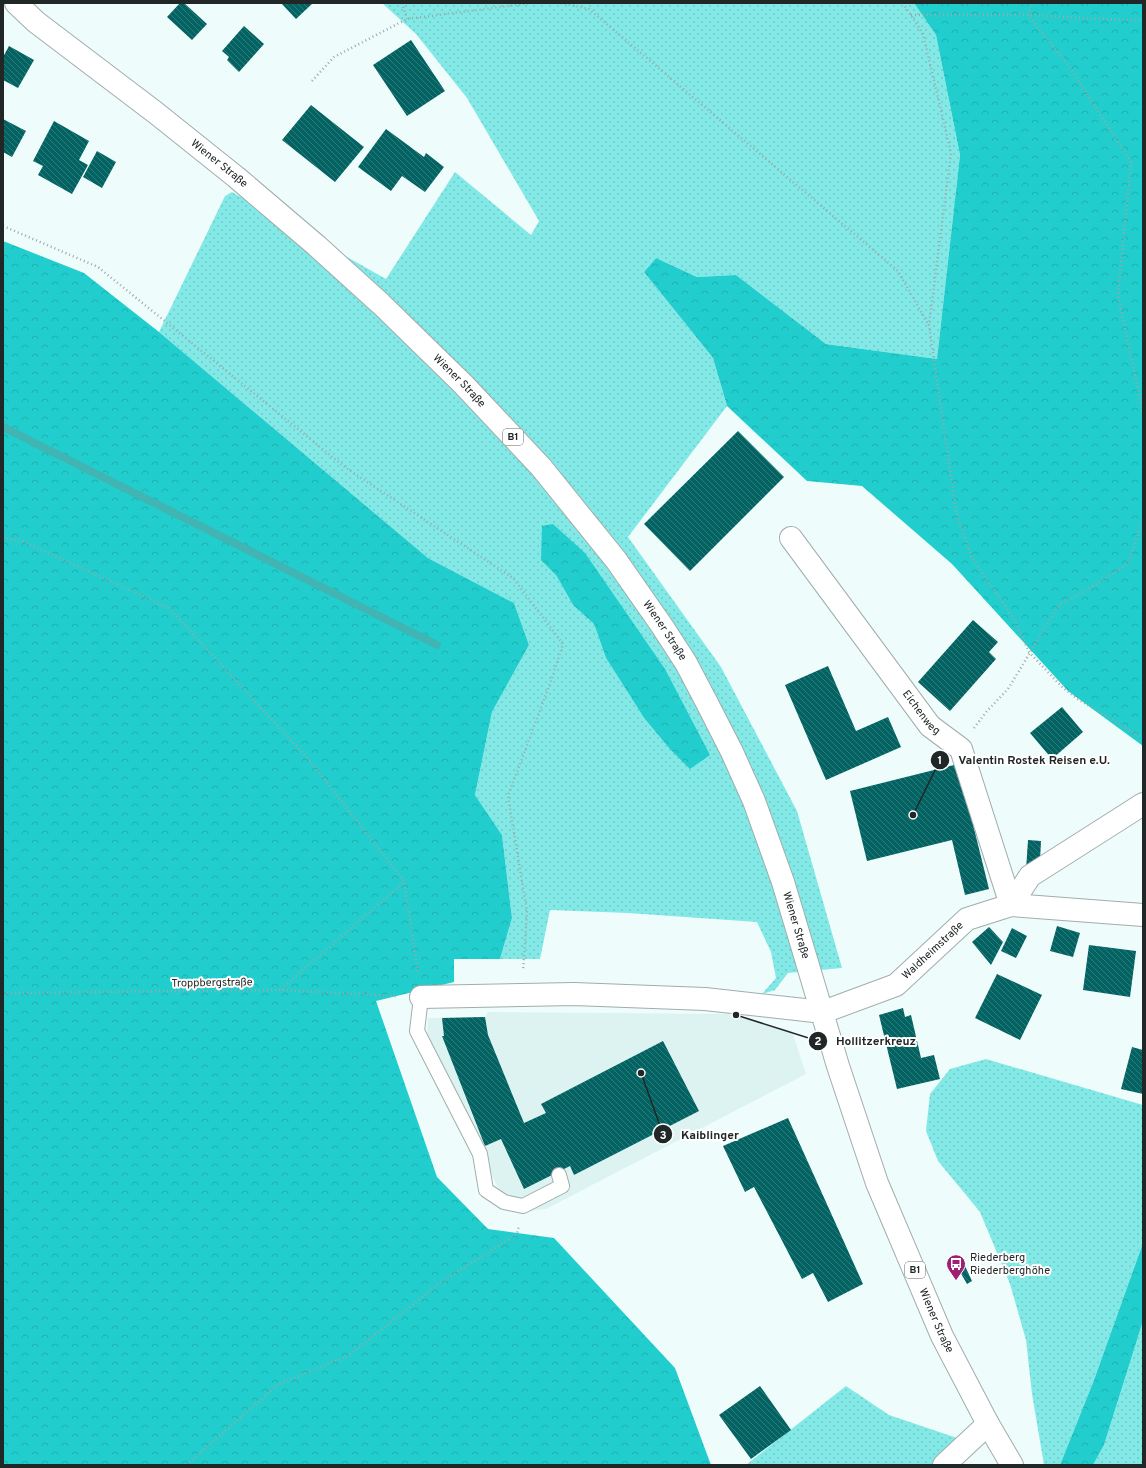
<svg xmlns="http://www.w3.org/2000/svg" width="1146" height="1468" font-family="Overpass,sans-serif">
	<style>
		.built { fill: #dcf3f2 }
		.grass { fill: url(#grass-dots); fill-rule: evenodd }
		.forest { fill: url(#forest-crowns) }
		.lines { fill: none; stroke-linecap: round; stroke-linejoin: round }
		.stream { stroke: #41b5b4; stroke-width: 8 }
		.building { fill: url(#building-back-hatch) }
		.service-casing { stroke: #a0adac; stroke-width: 16 }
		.minor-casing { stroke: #a0adac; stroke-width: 24 }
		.primary-casing { stroke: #a0adac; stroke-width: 24 }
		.path { stroke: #9da7a7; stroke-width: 2.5; stroke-dasharray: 1 3; stroke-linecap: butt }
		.service { stroke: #fff; stroke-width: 14 }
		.minor { stroke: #fff; stroke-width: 22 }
		.primary { stroke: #fff; stroke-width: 22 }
		.labels { text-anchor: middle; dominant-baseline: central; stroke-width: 4; stroke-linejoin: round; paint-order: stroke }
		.shield { fill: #fff; stroke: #646767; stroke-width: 1 }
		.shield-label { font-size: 10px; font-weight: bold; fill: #212626 }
		.street-label { font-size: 11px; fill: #212626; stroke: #fff }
		.poi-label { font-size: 11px; fill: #212626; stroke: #fff; text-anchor: start }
		.leader { fill: none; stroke: #212626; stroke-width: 1.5 }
		.callout-dot { fill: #212626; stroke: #fff; stroke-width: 1.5 }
		.mark-label { font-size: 12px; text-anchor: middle; font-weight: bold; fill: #fff }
		.callout-label { font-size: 12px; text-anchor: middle; font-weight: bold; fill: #212626; stroke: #fff; stroke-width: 4; stroke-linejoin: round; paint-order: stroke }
	</style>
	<defs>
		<pattern id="grass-dots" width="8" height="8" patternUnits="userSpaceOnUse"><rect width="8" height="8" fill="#83e9e7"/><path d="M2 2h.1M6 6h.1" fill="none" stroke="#71c8c6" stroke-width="1.8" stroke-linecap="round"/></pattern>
		<pattern id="forest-crowns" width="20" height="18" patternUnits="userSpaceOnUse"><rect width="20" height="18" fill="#21cecd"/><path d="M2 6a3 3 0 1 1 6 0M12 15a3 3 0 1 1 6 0" fill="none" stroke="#1eb1b0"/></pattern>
		<pattern id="building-back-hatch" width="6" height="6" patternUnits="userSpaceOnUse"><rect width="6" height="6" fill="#026362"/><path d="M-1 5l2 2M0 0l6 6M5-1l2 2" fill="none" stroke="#307a79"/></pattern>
	</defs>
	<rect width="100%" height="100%" fill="#effcfc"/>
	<path class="built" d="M488,1012L728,1014L792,1031L806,1074L546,1209L521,1212L497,1186L427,1035L428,1018L485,1017Z"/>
	<g class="grass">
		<path d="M382,3H914L936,35L960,155L937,359L826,344L736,275L697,277L656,258L644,272L713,358L727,406L628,537L721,667L797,811L842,968L788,973L775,990L762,994L776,978L771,952L757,922L628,913L550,910L540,959H500L512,918L502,835L475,795L492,712L529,645L514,603L428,558L159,332L225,196L232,192L386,279L455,172L531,235L539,221L467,98L416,34ZM556,575L710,755L669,748L644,718L606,658L594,624L573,605Z"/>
		<path d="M986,1059L1143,1105V1243L1094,1380L1060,1465H1044L1032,1394L1026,1340L1010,1284L980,1212L938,1161L926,1131L930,1094L950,1069Z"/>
		<path d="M1143,1321V1465H1093L1104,1445Z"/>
		<path d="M846,1386L889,1415L957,1438L931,1465H746Z"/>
	</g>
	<g class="forest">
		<path d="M914,3H1143V746L1068,691L952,564L862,486L807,481L727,406L713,358L644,272L656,258L697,277L736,275L826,344L937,359L960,155L936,35Z"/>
		<path d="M3,241L84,273L159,332L428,558L514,603L529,645L492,712L475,795L502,835L512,918L500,959H454V982L376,1001L437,1177L488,1229L554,1238L675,1368L711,1465H3Z"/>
		<path d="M553,524L585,553L665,669L710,755L690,769L669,748L644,718L606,658L594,624L573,605L556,575L541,560L542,526Z"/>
		<path d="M1143,1243V1321L1104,1445L1093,1465H1060L1094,1380Z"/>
	</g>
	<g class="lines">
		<path class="stream" d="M3,427L437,645"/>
	</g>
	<g class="building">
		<path d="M180,3H184L207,24L192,40L167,17Z"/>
		<path d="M281,3H313L296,19Z"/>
		<path d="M244,26L264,44L239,72L227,60L229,57L222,51Z"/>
		<path d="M411,40L445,91L407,116L373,65Z"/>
		<path d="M9,46L34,60L18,88L3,80V57Z"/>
		<path d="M311,105L364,147L335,182L282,140Z"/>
		<path d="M3,119L26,131L12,157L3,152Z"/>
		<path d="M54,121L89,141L79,160L88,165L72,194L38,175L43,166L33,161Z"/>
		<path d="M386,129L424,157L426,153L444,167L425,192L402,176L391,191L358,167Z"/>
		<path d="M97,151L116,162L102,188L83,177Z"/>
		<path d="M738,431L784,477L690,571L644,524Z"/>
		<path d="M973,620L998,642L989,652L996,659L950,711L918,682Z"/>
		<path d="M828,666L856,731L888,717L901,747L826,780L785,685Z"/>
		<path d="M1062,707L1083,732L1052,759L1030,733Z"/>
		<path d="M958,764L989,889L965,895L952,840L867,861L850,791Z"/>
		<path d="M1028,840L1041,841L1040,861L1026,870Z"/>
		<path d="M1057,926L1080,933L1073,957L1050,951Z"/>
		<path d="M989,927L1003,942L991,965L972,942Z"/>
		<path d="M1012,928L1027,936L1016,958L1001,951Z"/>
		<path d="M1089,945L1136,951L1130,997L1083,990Z"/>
		<path d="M997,974L1042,995L1020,1040L975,1018Z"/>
		<path d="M903,1008L905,1017L911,1015L921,1058L934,1055L940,1079L897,1089L879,1015Z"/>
		<path d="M485,1017L488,1035L524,1123L546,1113L541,1104L663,1041L699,1111L574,1175L570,1166L524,1189L501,1139L485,1146L442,1036H444L442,1018Z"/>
		<path d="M1132,1047L1143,1050V1094L1121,1089Z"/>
		<path d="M788,1118L863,1284L828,1302L813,1273L802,1279L754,1187L745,1192L723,1146Z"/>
		<path d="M965,1266L972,1281L967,1284L959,1270Z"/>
		<path d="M760,1386L791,1430L751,1459L719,1415Z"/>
	</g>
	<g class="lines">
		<g class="service-casing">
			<path id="service" d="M421,997L417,1031L480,1154L486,1190L504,1202L523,1206L562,1186L559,1175"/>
		</g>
		<g class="minor-casing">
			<g id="minor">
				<path id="s1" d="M791,538L930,726L961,749L1011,905"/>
				<path d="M1011,905L1030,876L1143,804"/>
				<path id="s2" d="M421,997L574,994L705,999L823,1012L896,985L967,919L1011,905L1143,915"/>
				<path d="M944,1465L988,1424"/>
			</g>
		</g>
		<g class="primary-casing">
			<g id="primary">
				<path id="s3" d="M16,3L36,22L156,113L236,177L317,246L381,304L463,384L541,467L616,560L662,626L686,663L707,703L732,752L754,801L783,882L838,1066L877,1183L942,1336L988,1424L1012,1465"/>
			</g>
		</g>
		<g class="path">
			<path d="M402,3L407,19"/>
			<path d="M561,3L589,9L898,271L928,324"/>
			<path d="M903,3L923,34L951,153L929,325L956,512L972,558L1014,619L1029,652L1061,686L1076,698L1143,738"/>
			<path d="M1033,3L1028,15L1069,66L1131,162L1118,295L1143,413"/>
			<path d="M911,15H1028L1102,19L1143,20"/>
			<path d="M312,81L334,57L407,19L531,3"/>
			<path d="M3,226L98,267L346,468L513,578L563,644L552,678L508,796L527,912L523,971"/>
			<path d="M3,538L22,541L169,608L310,761L404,881L418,974"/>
			<path d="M974,728L987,711L1008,689L1059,605L1090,588L1128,564L1143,520"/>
			<path d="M281,989L404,882"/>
			<path d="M3,993L281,990L397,996"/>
			<path d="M186,1465L279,1384L348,1356L440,1283L517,1234L519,1225"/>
		</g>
		<use href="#service" class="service"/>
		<use href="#minor" class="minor"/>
		<use href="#primary" class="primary"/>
	</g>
	<defs>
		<g id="bus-pin" transform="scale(1)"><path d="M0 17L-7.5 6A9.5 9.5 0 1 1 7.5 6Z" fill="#9d2075" stroke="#fff"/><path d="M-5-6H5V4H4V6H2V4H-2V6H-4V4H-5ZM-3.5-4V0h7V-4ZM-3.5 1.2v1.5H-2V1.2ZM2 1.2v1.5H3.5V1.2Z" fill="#fff"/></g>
	</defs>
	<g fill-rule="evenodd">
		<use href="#bus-pin" x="956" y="1264"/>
	</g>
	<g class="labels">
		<g class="shield">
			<rect x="503" y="429" width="20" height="16" rx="3"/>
			<rect x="905" y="1262" width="20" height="16" rx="3"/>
		</g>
		<g class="shield-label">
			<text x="513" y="437">B1</text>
			<text x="915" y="1270">B1</text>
		</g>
		<g class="street-label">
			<text stroke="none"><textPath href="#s3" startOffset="259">Wiener Straße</textPath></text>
			<text stroke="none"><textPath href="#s3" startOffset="583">Wiener Straße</textPath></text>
			<text stroke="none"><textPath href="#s3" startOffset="907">Wiener Straße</textPath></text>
			<text stroke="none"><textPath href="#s1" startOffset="218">Eichenweg</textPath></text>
			<text stroke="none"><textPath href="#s3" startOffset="1231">Wiener Straße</textPath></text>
			<text stroke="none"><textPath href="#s2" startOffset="531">Waldheimstraße</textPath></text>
			<text transform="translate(212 983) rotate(-1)">Troppbergstraße</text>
			<text stroke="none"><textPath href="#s3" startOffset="1651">Wiener Straße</textPath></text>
		</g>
		<g class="poi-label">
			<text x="970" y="1258">Riederberg<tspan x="970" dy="13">Riederberghöhe</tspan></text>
		</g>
	</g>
	<path class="leader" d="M913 815L940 760M736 1015L818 1041M641 1073L663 1134"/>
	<g class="callout-dot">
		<circle cx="913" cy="815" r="4"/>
		<circle cx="736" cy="1015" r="4"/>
		<circle cx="641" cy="1073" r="4"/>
		<circle cx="940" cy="760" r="10"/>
		<circle cx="818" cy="1041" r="10"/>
		<circle cx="663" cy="1134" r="10"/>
	</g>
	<g class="mark-label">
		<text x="940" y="764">1</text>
		<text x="818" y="1045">2</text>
		<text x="663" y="1139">3</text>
	</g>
	<g class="callout-label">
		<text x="1034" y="764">Valentin Rostek Reisen e.U.</text>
		<text x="876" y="1045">Hollitzerkreuz</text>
		<text x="710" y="1139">Kaiblinger</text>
	</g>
	<rect width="1146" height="1468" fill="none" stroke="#212626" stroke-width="8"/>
</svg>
